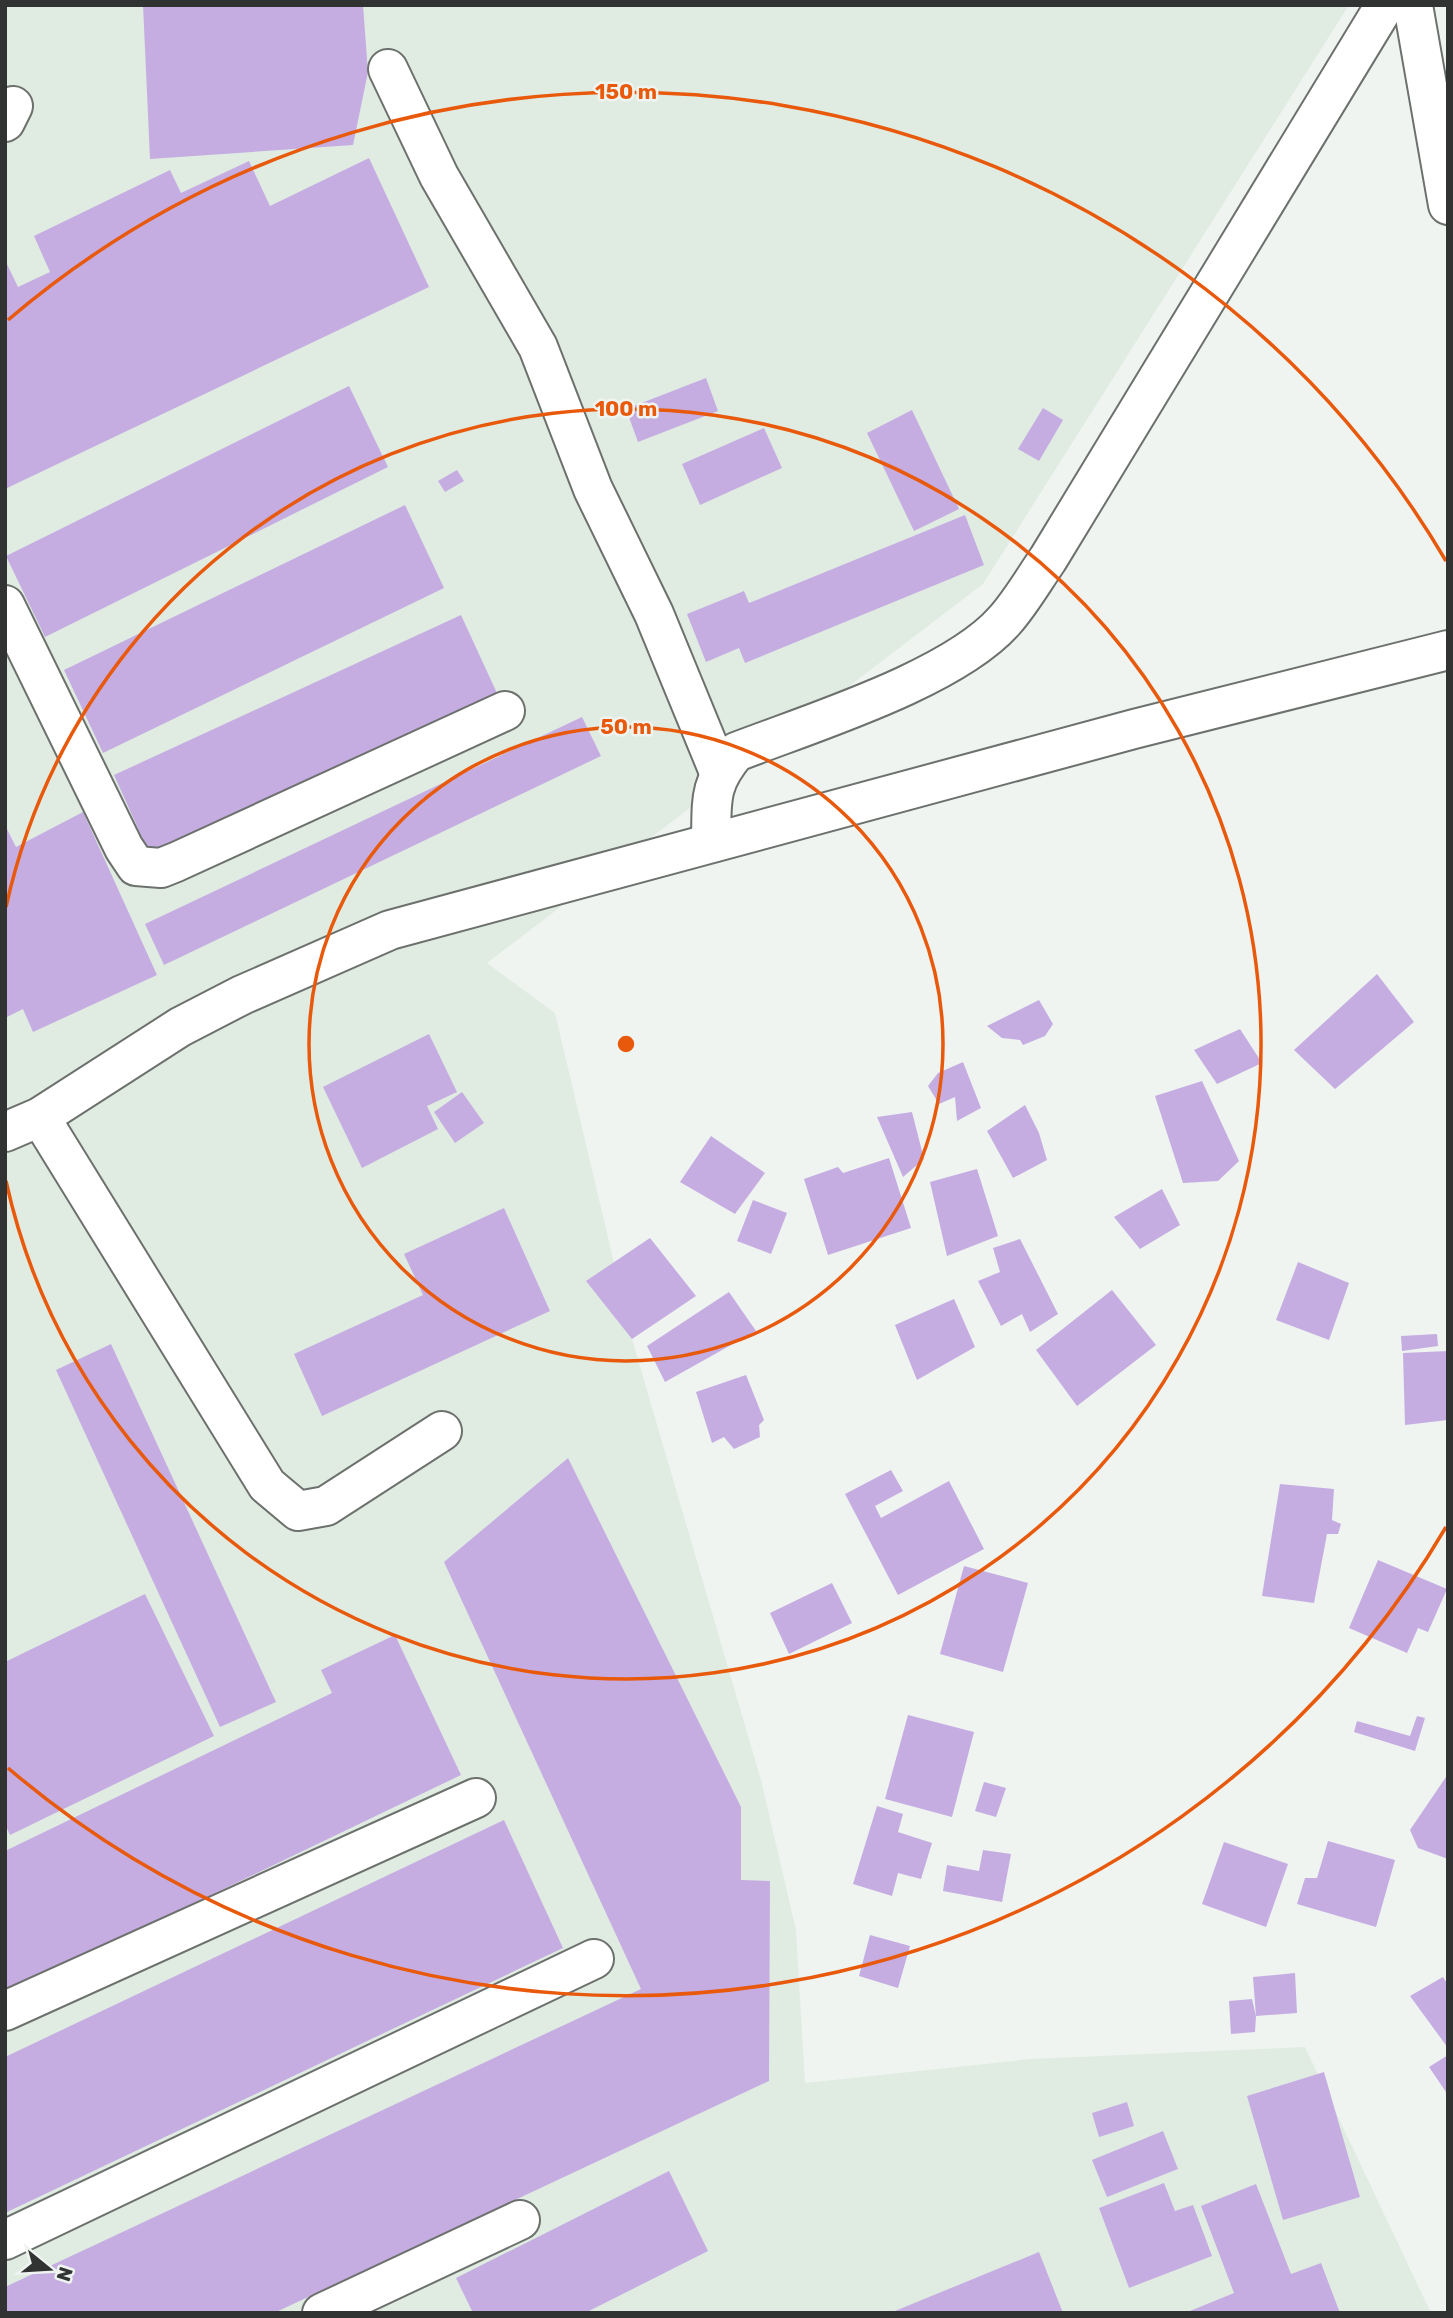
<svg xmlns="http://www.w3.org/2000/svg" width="1453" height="2318" font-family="Rubik,sans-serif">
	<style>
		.built { fill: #e0ece2 }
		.building { fill: #c5ade2 }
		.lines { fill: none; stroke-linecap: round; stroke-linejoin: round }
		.minor-casing { stroke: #6d716d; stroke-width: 42 }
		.minor { stroke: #fff; stroke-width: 38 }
		.ring { fill: none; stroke: #e8590c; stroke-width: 3.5 }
		.centre { fill: #e8590c; stroke: #eff4f0; stroke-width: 3.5 }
		.ring-label { font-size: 21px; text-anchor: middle; font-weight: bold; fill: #e8590c; stroke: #eff4f0; stroke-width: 5; stroke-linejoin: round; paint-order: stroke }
	</style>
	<rect width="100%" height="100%" fill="#eff4f0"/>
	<path class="built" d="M5,5H1349L983,584L487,963L555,1013L632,1339L761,1780L796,1930L805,2083L1031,2059L1305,2047L1431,2313H5Z"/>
	<g class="building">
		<path d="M143,5H363L368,72L353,145L150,159Z"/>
		<path d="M369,158L429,287L5,489V260L18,287L50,272L34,236L170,170L181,193L249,161L270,206Z"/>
		<path d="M706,378L718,411L638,442L626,409Z"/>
		<path d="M349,386L388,467L45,637L6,556Z"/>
		<path d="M1043,408L1063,420L1039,461L1018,449Z"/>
		<path d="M912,410L959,509L914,531L867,433Z"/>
		<path d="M764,428L782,468L700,505L682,464Z"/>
		<path d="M457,470L464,481L445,492L438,481Z"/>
		<path d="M405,505L444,588L103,753L64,670Z"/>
		<path d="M965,515L984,565L745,663L739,648L706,662L687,614L744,591L749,603Z"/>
		<path d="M461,615L502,704L154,864L114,775Z"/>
		<path d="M582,717L601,756L164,965L145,924Z"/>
		<path d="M83,812L157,975L33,1032L23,1009L5,1018V825L16,847Z"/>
		<path d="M1377,974L1414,1022L1335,1089L1294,1050Z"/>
		<path d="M1039,1000L1053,1024L1045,1036L1023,1045L1020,1040L1002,1038L987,1026Z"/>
		<path d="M1240,1029L1262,1063L1217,1084L1194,1050Z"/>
		<path d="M429,1034L457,1092L427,1106L438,1129L362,1168L323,1087Z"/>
		<path d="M963,1062L981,1108L957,1121L955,1097L939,1104L928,1086L938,1073Z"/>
		<path d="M1202,1081L1239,1161L1218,1181L1183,1183L1155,1096Z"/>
		<path d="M462,1092L484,1123L455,1143L434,1112Z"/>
		<path d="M1025,1105L1039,1133L1047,1160L1013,1178L987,1131Z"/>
		<path d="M912,1112L924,1159L903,1177L877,1117Z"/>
		<path d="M711,1136L765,1173L735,1214L680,1182Z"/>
		<path d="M889,1158L911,1228L828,1255L804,1179L838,1167L843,1173Z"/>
		<path d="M977,1169L998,1236L947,1256L930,1182Z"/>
		<path d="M1162,1189L1180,1225L1140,1249L1114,1217Z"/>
		<path d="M753,1200L787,1213L771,1254L737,1241Z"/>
		<path d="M504,1208L550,1311L322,1416L294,1354L423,1295L404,1254Z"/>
		<path d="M650,1238L696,1296L632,1339L586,1281Z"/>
		<path d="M1020,1239L1058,1314L1030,1332L1022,1314L1001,1326L978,1281L1000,1272L993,1248Z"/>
		<path d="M1298,1262L1349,1283L1329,1340L1276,1320Z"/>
		<path d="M1112,1290L1156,1345L1077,1406L1036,1350Z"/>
		<path d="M729,1292L756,1331L665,1382L647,1346Z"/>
		<path d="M954,1299L975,1347L917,1380L895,1325Z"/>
		<path d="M1437,1334L1438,1346L1402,1351L1401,1336Z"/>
		<path d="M111,1344L276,1702L220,1727L56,1370Z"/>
		<path d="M1448,1351V1420L1405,1425L1403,1353Z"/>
		<path d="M746,1375L764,1420L759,1425L760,1437L734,1449L724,1437L712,1443L696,1392Z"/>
		<path d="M568,1458L741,1807V1880L770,1881L769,2081L274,2313H5V2287L641,1989L444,1562Z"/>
		<path d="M891,1470L903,1491L875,1506L881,1518L949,1481L984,1549L898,1595L845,1494Z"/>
		<path d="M1280,1484L1334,1489L1332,1520L1341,1524L1338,1534H1327L1314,1603L1262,1596Z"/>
		<path d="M1378,1560L1447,1589L1428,1632L1418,1628L1407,1653L1349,1628Z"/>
		<path d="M964,1566L1028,1583L1003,1672L940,1654Z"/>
		<path d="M832,1583L852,1623L789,1654L770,1613Z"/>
		<path d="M145,1594L214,1736L10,1835L5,1824V1662Z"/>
		<path d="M395,1635L461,1775L5,1994V1851L332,1693L321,1670Z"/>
		<path d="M908,1715L974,1732L952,1817L885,1799Z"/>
		<path d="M1417,1716L1425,1718L1415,1751L1354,1732L1357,1721L1410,1736Z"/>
		<path d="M1448,1774V1859L1418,1848L1410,1830Z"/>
		<path d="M984,1782L1006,1788L996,1817L975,1811Z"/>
		<path d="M877,1806L903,1814L898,1832L932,1843L921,1879L898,1873L892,1896L853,1884Z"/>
		<path d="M504,1820L563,1948L5,2213V2057Z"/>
		<path d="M1328,1841L1395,1860L1376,1927L1297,1904L1305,1878H1317Z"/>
		<path d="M1224,1842L1288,1864L1266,1927L1202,1904Z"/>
		<path d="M983,1850L1011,1854L1002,1902L943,1891L947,1865L979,1871Z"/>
		<path d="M870,1935L910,1946L898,1988L859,1976Z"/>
		<path d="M1295,1973L1297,2013L1256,2016L1253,1977Z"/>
		<path d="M1443,1977L1448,1985V2048L1410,1996Z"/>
		<path d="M1252,1999L1256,2016L1255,2032L1231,2034L1229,2001Z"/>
		<path d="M1448,2055V2095L1429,2067Z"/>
		<path d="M1324,2072L1360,2197L1283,2220L1247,2096Z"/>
		<path d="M1127,2102L1134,2126L1099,2137L1092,2113Z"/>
		<path d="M1163,2131L1178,2169L1107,2197L1092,2160Z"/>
		<path d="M669,2171L708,2251L585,2313H473L456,2278Z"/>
		<path d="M1164,2183L1175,2211L1193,2205L1212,2256L1129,2288L1099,2208Z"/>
		<path d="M1256,2184L1291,2274L1321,2263L1340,2313H1185L1234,2293L1201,2206Z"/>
		<path d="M1039,2252L1063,2313H890Z"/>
	</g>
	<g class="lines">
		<g class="minor-casing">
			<g id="minor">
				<path d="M1413,5L1448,205"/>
				<path d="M388,69L439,176L538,347L593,489L654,614L719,772"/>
				<path d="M5,122L13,106"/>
				<path d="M5,605L124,848L136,866L161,868L176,862L505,711"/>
				<path d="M711,842C712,801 708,785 736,752C811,723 954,679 1005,620C1021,602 1034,579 1048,559L1385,5"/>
				<path d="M40,1117L267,1485L298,1511L326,1506L442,1431"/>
				<path d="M5,1132L40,1117L180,1027L242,995L390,930L1134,729L1448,650"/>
				<path d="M5,2011L476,1798"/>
				<path d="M5,2240L594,1959"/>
				<path d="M322,2313L520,2220"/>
			</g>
		</g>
		<use href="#minor" class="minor"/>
	</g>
	<g class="ring">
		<circle cx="626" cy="1044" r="317"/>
		<path d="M6 907A635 635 0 1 1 6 1181"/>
		<path d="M1446 1527A952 952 0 0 1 8 1768M8 320A952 952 0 0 1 1446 561"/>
	</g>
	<circle cx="626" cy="1044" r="10" class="centre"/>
	<g class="ring-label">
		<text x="626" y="99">150 m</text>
		<text x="626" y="416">100 m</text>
		<text x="626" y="734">50 m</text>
	</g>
	<rect width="1453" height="2318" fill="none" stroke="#313332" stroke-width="14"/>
	<g transform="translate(49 2269) rotate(108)" stroke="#eff4f0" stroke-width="5" paint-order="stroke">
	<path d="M0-5L12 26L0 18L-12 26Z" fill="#313332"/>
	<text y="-10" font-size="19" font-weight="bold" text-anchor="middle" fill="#313332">N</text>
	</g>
</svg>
